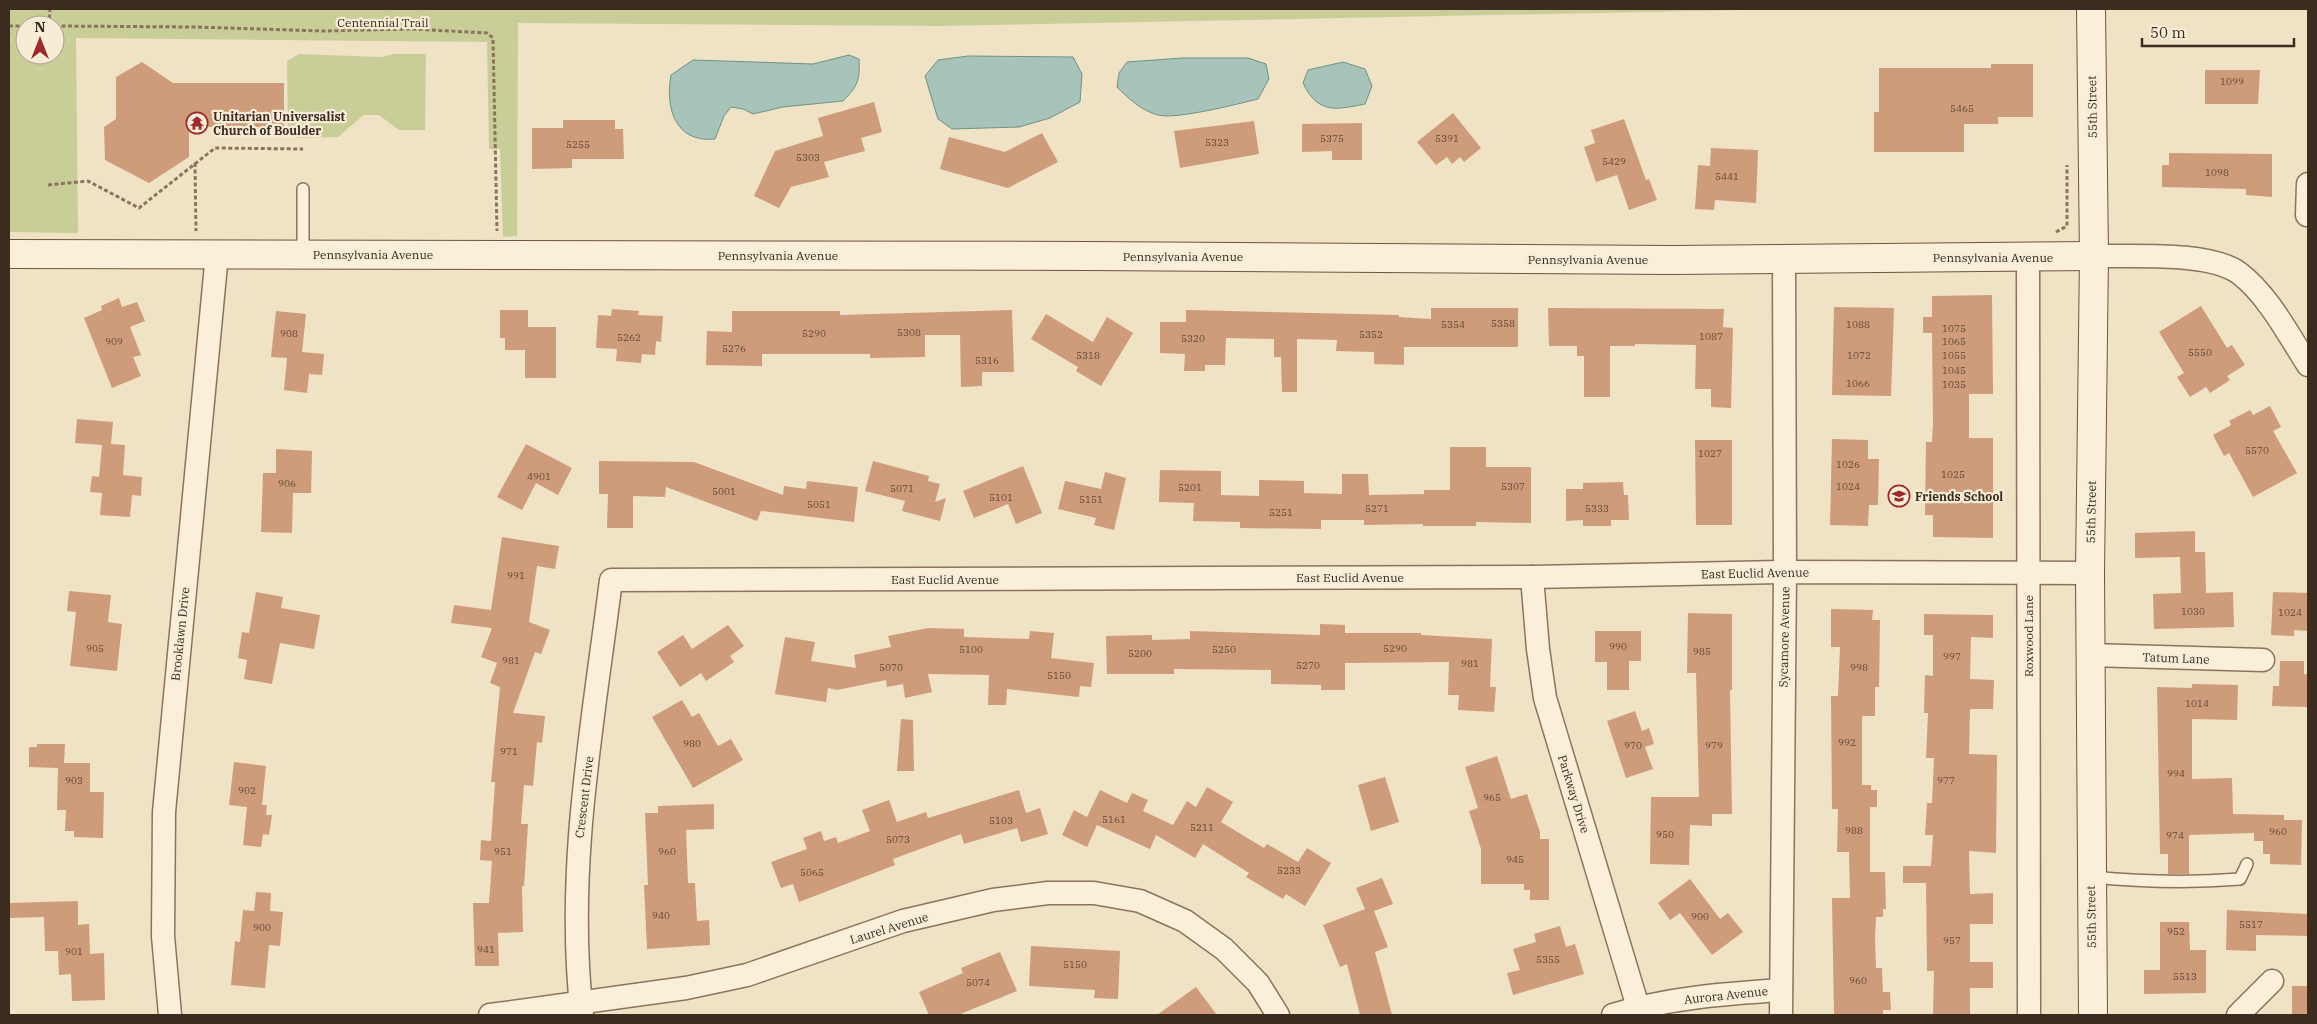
<svg xmlns="http://www.w3.org/2000/svg" width="2317" height="1024" font-family="'IBM Plex Serif',serif">
	<style>
		.green { fill: #c9ce99; fill-rule: evenodd }
		.water { fill: #a7c3ba; stroke: #6d9288 }
		.building { fill: #ce9c7a }
		.lines { fill: none; stroke-linecap: round; stroke-linejoin: round }
		.lane-casing { stroke: #8b745b; stroke-width: 14 }
		.street-casing { stroke: #8b745b; stroke-width: 25 }
		.secondary-casing { stroke: #6d553e; stroke-width: 30 }
		.path { stroke: #8b745b; stroke-width: 3; stroke-dasharray: 4 2.5; stroke-linecap: butt }
		.lane { stroke: #faefd9; stroke-width: 11 }
		.street { stroke: #faefd9; stroke-width: 22 }
		.secondary { stroke: #faefd9; stroke-width: 28 }
		.labels { text-anchor: middle; dominant-baseline: central; stroke-width: 4.5; stroke-linejoin: round; paint-order: stroke }
		.number-label { font-size: 10px; fill: #604836 }
		.street-label { font-size: 12px; fill: #3b2c1f; stroke: #f7ecd5 }
		.poi-label { font-size: 12px; font-weight: bold; fill: #3b2c1f; stroke: #f7ecd5; text-anchor: start }
	</style>
	<rect width="100%" height="100%" fill="#f0e2c5"/>
	<g class="green">
		<path d="M9,9H1796L939,26L518,23L517,236L503,237L500,149H489L487,42L76,38L78,233L9,232ZM25,25H55V55H25Z"/>
		<path d="M299,54L381,57L394,54H426L425,130H399L379,115H364L338,137L297,138L288,130L287,61Z"/>
	</g>
	<g class="water">
		<path d="M849,55L859,59C860,80 858,86 843,101L783,107L753,114L743,109L731,107L724,116L715,139C675,143 665,108 671,75L693,60L813,64Z"/>
		<path d="M968,56L1073,57L1082,74L1080,102L1050,118L1019,127L952,129L938,119L925,76L938,60Z"/>
		<path d="M1182,58H1248L1266,64L1269,79L1258,99C1238,104 1175,120 1158,115C1142,111 1129,99 1117,87L1119,73L1127,62Z"/>
		<path d="M1343,62L1365,69L1372,86L1365,104C1335,110 1318,114 1303,83L1308,70Z"/>
	</g>
	<g class="building">
		<path d="M142,62L173,83H284V127H189V157L149,183L105,160L104,127L116,119V77Z"/>
		<path d="M1991,64H2033V117H1998V124H1964V152H1874V112H1879V68H1991Z"/>
		<path d="M2205,70H2260L2258,104H2205Z"/>
		<path d="M874,102L882,132L861,138L865,151L824,162L829,177L791,187L779,208L754,196L775,151L823,136L818,118Z"/>
		<path d="M1453,113L1481,148L1464,162L1460,157L1452,164L1447,157L1436,165L1417,142Z"/>
		<path d="M1624,119L1646,180L1649,179L1657,200L1629,210L1617,175L1596,182L1584,147L1595,143L1591,130Z"/>
		<path d="M563,120H615V129H623L624,159H572V168L532,169V128H563Z"/>
		<path d="M1254,121L1259,154L1180,168L1174,131Z"/>
		<path d="M1362,123V160H1332V151L1302,152V124Z"/>
		<path d="M1042,133L1058,162L1008,188L940,169L949,137L1005,152Z"/>
		<path d="M1711,148L1758,150L1756,203L1715,200L1714,210L1695,209L1698,165L1710,166Z"/>
		<path d="M2169,153L2272,154V197L2246,195V189L2162,187V165H2169Z"/>
		<path d="M1992,295L1993,394H1969V438H1993V538L1933,537V515H1925L1926,442H1932L1933,423L1932,333H1923V317H1932V296Z"/>
		<path d="M119,298L122,307L137,302L145,321L130,327L141,355L133,357L141,376L112,388L84,318L102,310L101,306Z"/>
		<path d="M2201,306L2227,348L2232,345L2245,365L2227,376L2230,380L2210,393L2206,387L2190,397L2177,377L2184,373L2159,332Z"/>
		<path d="M1834,307L1894,308L1891,396L1832,395Z"/>
		<path d="M1431,308H1518V347H1404V365L1374,364V352L1336,351L1337,340L1297,339V392H1282L1281,357H1274V339L1226,338L1225,365H1205V371H1184L1185,354L1160,353V322H1186V310L1399,315V317L1431,319Z"/>
		<path d="M1548,308L1724,309L1723,327L1733,328L1731,408L1711,407V389H1695L1696,345L1635,344V346H1610V397H1584V356H1577V346H1549Z"/>
		<path d="M612,309L639,311L638,315L663,316L661,342L656,341L655,355L642,354L641,363L616,361L617,349L596,348L598,315L611,316Z"/>
		<path d="M500,310H528V327H556V378H525V350H505V338H500Z"/>
		<path d="M1012,310L1014,372H982V386L961,387L960,335H925V357L870,358V354H762V366L706,365L707,331L732,332V311H840V315Z"/>
		<path d="M276,311L306,314L302,352L324,354L322,375L309,374L307,393L284,390L287,358L271,357Z"/>
		<path d="M1046,314L1093,342L1107,317L1133,333L1101,386L1076,371L1078,367L1031,339Z"/>
		<path d="M2270,406L2281,427L2273,431L2297,473L2253,497L2229,453L2224,456L2213,435L2231,425L2229,421L2250,410L2253,415Z"/>
		<path d="M77,419L113,422L111,444L125,445L123,475L142,477L141,496L132,495L130,517L100,515L102,493L90,492L92,476L99,477L102,445L75,443Z"/>
		<path d="M1832,439L1868,440V459H1879L1878,505H1869L1868,526L1830,525Z"/>
		<path d="M1695,440H1732V525H1696Z"/>
		<path d="M526,444L572,468L558,495L536,483L522,510L497,497Z"/>
		<path d="M1450,447H1486V467H1531V523L1476,522V526H1423V524L1364,525V520H1321V529L1240,528V522L1193,521L1194,503L1159,502L1160,470L1221,471V495L1259,496V480L1304,481V493L1342,494V474H1368L1369,495L1424,494V490H1450Z"/>
		<path d="M276,449L312,451L311,493H293L292,533L261,532L263,473H276Z"/>
		<path d="M599,461L694,462L783,495L784,486L806,489L807,481L858,487L854,522L761,511L757,521L666,487L665,497L633,496V528H607L608,494H599Z"/>
		<path d="M873,461L929,476L928,481L940,484L935,502L946,498L940,521L902,511L905,501L865,491Z"/>
		<path d="M1023,466L1042,513L1016,524L1008,504L974,518L963,491Z"/>
		<path d="M1105,472L1126,478L1114,530L1094,525L1096,518L1058,509L1065,481L1101,489Z"/>
		<path d="M1623,482L1624,495H1628L1629,520H1611V526H1583V520L1566,521V489H1583V483Z"/>
		<path d="M2195,531V552H2205L2206,593L2233,592L2234,627L2154,629L2153,594L2181,593L2180,557L2135,558V533Z"/>
		<path d="M502,537L559,546L555,569L537,566L529,622L550,630L541,654L535,652L513,713L545,716L542,743L537,742L533,786L524,785L521,824H528L524,886H522L523,932L498,933L499,966H475L473,903H489L492,861L480,860L481,840L491,841L495,782H491L500,687L490,683L497,663L481,657L492,628L451,623L454,605L491,610Z"/>
		<path d="M69,591L111,595L108,622L122,624L117,671L70,666L76,612L67,611Z"/>
		<path d="M256,592L283,597L281,608L320,615L314,649L280,643L272,684L244,679L247,660L238,658L242,632L249,633Z"/>
		<path d="M2273,592L2308,593V631L2294,630V636L2271,635Z"/>
		<path d="M1831,609L1873,610L1872,620H1880L1879,687H1875V716H1862V785H1871V790H1877V807H1870V872H1885L1886,909H1883V917H1876L1875,937L1876,968H1882L1883,992H1890L1891,1010H1883V1015H1834L1832,898H1850L1849,852H1837L1838,809H1832L1831,696H1838L1840,647H1831Z"/>
		<path d="M1688,613L1732,614V690H1730L1732,814H1712V826L1690,825L1689,865L1650,864L1651,797H1699L1696,673H1687Z"/>
		<path d="M1924,614L1993,615V638L1971,637L1970,679L1994,680L1993,709H1970L1969,754L1997,755L1996,853L1969,851L1970,894L1993,893V924H1970V962H1993V988H1970V1015H1933L1934,971H1927L1926,883H1903V866H1931L1933,835H1925L1927,803H1932L1934,758H1926L1928,713H1924L1925,675L1933,676V635H1924Z"/>
		<path d="M1320,624L1345,625V633H1421V635L1492,639L1490,687H1496L1494,712L1458,710L1459,695H1448L1449,662L1345,663V690H1321V685L1271,684V670L1174,669V674H1107L1106,636L1152,635V640L1190,639V631L1320,635Z"/>
		<path d="M728,625L744,646L730,656L734,662L706,681L701,673L680,687L657,652L683,635L692,649Z"/>
		<path d="M928,628L964,629V637L1029,639L1030,631L1054,633L1051,658L1094,663L1091,687L1080,686L1079,697L1007,689L1006,705H988L989,675L928,674L932,692L905,698L903,684L887,687L886,680L837,690L828,688L826,702L775,694L785,637L815,642L811,661L856,668L854,655L891,647L888,636Z"/>
		<path d="M1595,631H1641V661H1629V690H1607V662H1595Z"/>
		<path d="M2280,661H2304V674H2308V707L2272,706L2273,686H2279Z"/>
		<path d="M2192,684L2238,685L2237,720L2192,719V779L2232,778L2233,814L2284,815V820H2302L2301,865L2270,864V854H2263V841H2254V833L2189,835V874H2168V854H2160L2157,687L2192,688Z"/>
		<path d="M682,700L692,717L699,713L718,746L731,739L743,760L693,788L652,717Z"/>
		<path d="M1635,711L1642,731L1649,728L1654,744L1645,747L1653,769L1626,778L1607,721Z"/>
		<path d="M901,719L913,720L914,771H897Z"/>
		<path d="M37,744H65L64,763H90V792H104L103,838L74,837V831H65L66,810H57L58,768L29,767V747H37Z"/>
		<path d="M1497,756L1511,799L1527,794L1540,832V839H1549V900H1530V890H1524V884H1481V849L1469,811L1478,808L1465,767Z"/>
		<path d="M234,762L266,766L262,805H267L266,815H272L269,835L263,834L261,847L243,845L247,807L229,805Z"/>
		<path d="M1385,777L1399,822L1371,831L1358,785Z"/>
		<path d="M1207,787L1233,802L1221,822L1264,848L1267,844L1298,862L1307,848L1331,863L1305,906L1286,894L1283,899L1246,877L1249,873L1203,844L1195,858L1156,835L1150,849L1097,825L1087,847L1062,835L1074,810L1087,817L1100,790L1127,803L1132,793L1148,800L1143,811L1173,825L1187,801L1196,807Z"/>
		<path d="M1019,790L1026,813L1040,808L1048,834L1021,842L1017,828L964,844L961,834L893,859L895,865L799,902L793,884L781,888L771,862L807,849L803,838L821,831L824,841L836,837L838,843L870,831L862,810L889,800L897,822L926,812L928,818Z"/>
		<path d="M714,804V829L686,830L688,883H695L697,921L709,920L710,945L647,949L644,885H648L645,813H658V806Z"/>
		<path d="M1382,878L1393,904L1374,911L1388,947L1375,952L1392,1015H1360L1347,964L1340,967L1323,925L1365,909L1356,888Z"/>
		<path d="M1690,879L1720,919L1728,913L1743,932L1712,955L1680,913L1670,920L1658,903Z"/>
		<path d="M256,892L271,893L270,911L283,912L280,946L269,945L265,988L231,985L235,941L240,942L243,910L254,911Z"/>
		<path d="M78,901V925L89,924L90,954L104,953L105,1000L72,1001L71,974L59,975L58,951H45L44,917L9,918V903Z"/>
		<path d="M2227,910L2308,914V936L2256,935V951L2226,950Z"/>
		<path d="M2160,922H2189L2190,950H2206V993L2144,994V970H2160Z"/>
		<path d="M1560,926L1566,947L1575,944L1584,974L1513,995L1507,973L1520,970L1513,949L1536,942L1534,934Z"/>
		<path d="M1031,946L1120,951L1118,999L1094,998L1095,990L1029,986Z"/>
		<path d="M1000,952L1017,991L958,1015H929L919,992L963,973L961,968Z"/>
		<rect x="2292" y="986" width="16" height="29"/>
		<path d="M1196,987L1217,1015H1157Z"/>
	</g>
	<g class="lines">
		<g class="lane-casing">
			<g id="lane">
				<path d="M303,254V189"/>
				<path d="M2093,877C2143,882 2190,883 2240,879L2247,864"/>
			</g>
		</g>
		<g class="street-casing">
			<g id="street">
				<path d="M2307,215L2308,184"/>
				<path d="M2094,256C2131,257 2209,251 2239,273C2268,295 2288,334 2308,365"/>
				<path d="M2028,257L2029,1015"/>
				<path d="M1532,577L1538,649L1545,698L1638,1007"/>
				<path d="M2090,655L2263,660"/>
				<path d="M170,1015L163,936L164,812L217,254"/>
				<path d="M490,1015L686,988L747,975L903,921L993,900L1048,893H1094L1140,901L1185,921L1224,949L1258,983L1278,1015"/>
				<path d="M582,1015C565,869 593,724 611,580L1532,577L1785,572L2090,573"/>
				<path d="M1613,1015C1667,998 1723,994 1781,990"/>
				<path d="M1781,1015L1785,572L1784,260"/>
				<path d="M2238,1015L2272,981"/>
			</g>
		</g>
		<g class="secondary-casing">
			<g id="secondary">
				<path d="M2091,9L2094,256L2090,573L2093,1015"/>
				<path d="M9,254L1088,256L1672,260L2094,256"/>
			</g>
		</g>
		<g class="path">
			<path d="M49,25L50,9"/>
			<path d="M9,26H25"/>
			<path d="M55,26L195,27L323,31L411,29L487,33L493,38L497,231"/>
			<path d="M195,163L196,231"/>
			<path d="M48,185L88,181L139,208L215,148L303,149"/>
			<path d="M2056,232L2067,226V165"/>
		</g>
		<use href="#lane" class="lane"/>
		<use href="#street" class="street"/>
		<use href="#secondary" class="secondary"/>
	</g>
	<defs>
		<g id="temple-ring" transform="scale(1.125)"><circle r="9.5" fill="#f7ecd5" stroke="#9c292c" stroke-width="1.5"/><path d="M0-6L5-2H3V0L6.5 2.5H4V6H1.5V3h-3V6H-4V2.5H-6.5L-3 0V-2H-5Z" fill="#9c292c"/></g>
		<g id="school-ring" transform="scale(1.125)"><circle r="9.5" fill="#f7ecd5" stroke="#9c292c" stroke-width="1.5"/><path d="M0-5L7-2L0 1L-7-2ZM-4 1L0 2.5L4 1V4Q0 6-4 4Z" fill="#9c292c"/></g>
	</defs>
	<g fill-rule="evenodd">
		<use href="#temple-ring" x="197" y="123"/>
		<use href="#school-ring" x="1899" y="496"/>
	</g>
	<g class="labels">
		<g class="number-label">
			<text x="2232" y="81">1099</text>
			<text x="1962" y="108">5465</text>
			<text x="1332" y="138">5375</text>
			<text x="1447" y="138">5391</text>
			<text x="1217" y="142">5323</text>
			<text x="578" y="144">5255</text>
			<text x="808" y="157">5303</text>
			<text x="1614" y="161">5429</text>
			<text x="2217" y="172">1098</text>
			<text x="1727" y="176">5441</text>
			<text x="1503" y="323">5358</text>
			<text x="1453" y="324">5354</text>
			<text x="1858" y="324">1088</text>
			<text x="1954" y="328">1075</text>
			<text x="909" y="332">5308</text>
			<text x="289" y="333">908</text>
			<text x="814" y="333">5290</text>
			<text x="1371" y="334">5352</text>
			<text x="1711" y="336">1087</text>
			<text x="629" y="337">5262</text>
			<text x="1193" y="338">5320</text>
			<text x="114" y="341">909</text>
			<text x="1954" y="341">1065</text>
			<text x="734" y="348">5276</text>
			<text x="2200" y="352">5550</text>
			<text x="1088" y="355">5318</text>
			<text x="1859" y="355">1072</text>
			<text x="1954" y="355">1055</text>
			<text x="987" y="360">5316</text>
			<text x="1954" y="370">1045</text>
			<text x="1858" y="383">1066</text>
			<text x="1954" y="384">1035</text>
			<text x="2257" y="450">5570</text>
			<text x="1710" y="453">1027</text>
			<text x="1848" y="464">1026</text>
			<text x="1953" y="474">1025</text>
			<text x="539" y="476">4901</text>
			<text x="287" y="483">906</text>
			<text x="1513" y="486">5307</text>
			<text x="1848" y="486">1024</text>
			<text x="1190" y="487">5201</text>
			<text x="902" y="488">5071</text>
			<text x="724" y="491">5001</text>
			<text x="1001" y="497">5101</text>
			<text x="1091" y="499">5151</text>
			<text x="819" y="504">5051</text>
			<text x="1377" y="508">5271</text>
			<text x="1597" y="508">5333</text>
			<text x="1281" y="512">5251</text>
			<text x="516" y="575">991</text>
			<text x="2193" y="611">1030</text>
			<text x="2290" y="612">1024</text>
			<text x="1618" y="646">990</text>
			<text x="95" y="648">905</text>
			<text x="1395" y="648">5290</text>
			<text x="971" y="649">5100</text>
			<text x="1224" y="649">5250</text>
			<text x="1702" y="651">985</text>
			<text x="1140" y="653">5200</text>
			<text x="1952" y="656">997</text>
			<text x="511" y="660">981</text>
			<text x="1470" y="663">981</text>
			<text x="1308" y="665">5270</text>
			<text x="891" y="667">5070</text>
			<text x="1859" y="667">998</text>
			<text x="1059" y="675">5150</text>
			<text x="2197" y="703">1014</text>
			<text x="1847" y="742">992</text>
			<text x="692" y="743">980</text>
			<text x="1633" y="745">970</text>
			<text x="1714" y="745">979</text>
			<text x="509" y="751">971</text>
			<text x="2176" y="773">994</text>
			<text x="74" y="780">903</text>
			<text x="1946" y="780">977</text>
			<text x="247" y="790">902</text>
			<text x="1492" y="797">965</text>
			<text x="1114" y="819">5161</text>
			<text x="1001" y="820">5103</text>
			<text x="1202" y="827">5211</text>
			<text x="1854" y="830">988</text>
			<text x="2278" y="831">960</text>
			<text x="1665" y="834">950</text>
			<text x="2175" y="835">974</text>
			<text x="898" y="839">5073</text>
			<text x="503" y="851">951</text>
			<text x="667" y="851">960</text>
			<text x="1515" y="859">945</text>
			<text x="1289" y="870">5233</text>
			<text x="812" y="872">5065</text>
			<text x="661" y="915">940</text>
			<text x="1700" y="916">900</text>
			<text x="2251" y="924">5517</text>
			<text x="262" y="927">900</text>
			<text x="2176" y="931">952</text>
			<text x="1952" y="940">957</text>
			<text x="486" y="949">941</text>
			<text x="74" y="951">901</text>
			<text x="1548" y="959">5355</text>
			<text x="1075" y="964">5150</text>
			<text x="2185" y="976">5513</text>
			<text x="1858" y="980">960</text>
			<text x="978" y="982">5074</text>
		</g>
		<g class="street-label">
			<text x="383" y="22">Centennial Trail</text>
			<text transform="translate(2092 107) rotate(-91)">55th Street</text>
			<text x="373" y="254">Pennsylvania Avenue</text>
			<text x="778" y="255">Pennsylvania Avenue</text>
			<text x="1183" y="256">Pennsylvania Avenue</text>
			<text x="1993" y="257">Pennsylvania Avenue</text>
			<text x="1588" y="259">Pennsylvania Avenue</text>
			<text transform="translate(2091 512) rotate(-89)">55th Street</text>
			<text transform="translate(1755 573) rotate(-1)">East Euclid Avenue</text>
			<text x="1350" y="577">East Euclid Avenue</text>
			<text x="945" y="579">East Euclid Avenue</text>
			<text transform="translate(180 634) rotate(-84)">Brooklawn Drive</text>
			<text transform="translate(2028 636) rotate(-90)">Roxwood Lane</text>
			<text transform="translate(1784 637) rotate(-89)">Sycamore Avenue</text>
			<text transform="translate(2176 658) rotate(2)">Tatum Lane</text>
			<text transform="translate(1574 794) rotate(73)">Parkway Drive</text>
			<text transform="translate(584 797) rotate(-83)">Crescent Drive</text>
			<text transform="translate(2091 917) rotate(-91)">55th Street</text>
			<text transform="translate(889 928) rotate(-17)">Laurel Avenue</text>
			<text transform="translate(1726 995) rotate(-6)">Aurora Avenue</text>
		</g>
		<g class="poi-label">
			<text x="213" y="116">Unitarian Universalist<tspan x="213" dy="14">Church of Boulder</tspan></text>
			<text x="1915" y="496">Friends School</text>
		</g>
	</g>
	<rect width="2317" height="1024" fill="none" stroke="#3b2c1f" stroke-width="20"/>
	<g transform="translate(40 40)"><circle r="24" fill="#f7ecd5" stroke="#ac9f8c"/>
	<path d="M0-4L9 19L0 12L-9 19Z" fill="#9c292c"/>
	<text y="-8" font-size="14" font-weight="bold" text-anchor="middle" fill="#3b2c1f">N</text>
	</g>
	<path d="M2142 38v8h152v-8" fill="none" stroke="#3b2c1f" stroke-width="2.5"/>
	<text x="2150" y="38" font-size="15" fill="#3b2c1f" stroke="#f7ecd5" stroke-width="4" paint-order="stroke">50 m</text>
</svg>
